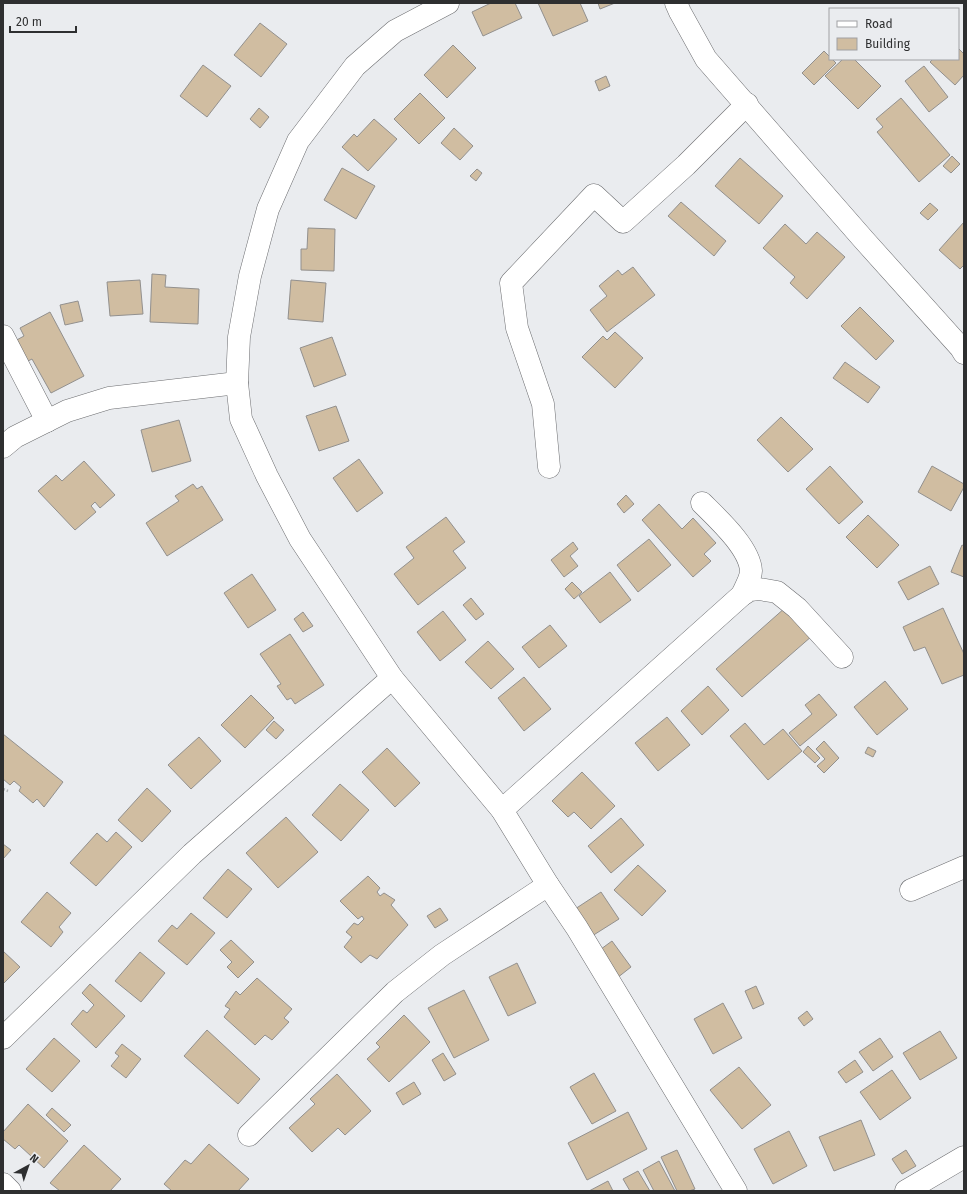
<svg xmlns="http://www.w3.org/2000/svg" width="967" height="1194" font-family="'Fira Sans',sans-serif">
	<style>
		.building { fill: #d0bda1; stroke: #92908e }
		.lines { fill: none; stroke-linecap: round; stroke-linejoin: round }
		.minor-casing { stroke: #6c6d70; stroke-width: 23 }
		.path { stroke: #b1b3b5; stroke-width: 2.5; stroke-dasharray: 2 2; stroke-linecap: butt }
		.minor { stroke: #fff; stroke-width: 22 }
	</style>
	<rect width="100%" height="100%" fill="#eaecef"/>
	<g class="building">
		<path d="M491,3H515L522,18L483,36L472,12Z"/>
		<path d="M538,3H580L588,21L553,36Z"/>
		<path d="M598,3H615L600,9Z"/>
		<path d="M260,23L287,44L261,77L234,55Z"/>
		<path d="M453,45L476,68L447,98L424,75Z"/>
		<path d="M958,48L964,54V75L955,85L930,62L933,59H958Z"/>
		<path d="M824,51L830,57V59H832L836,63L814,85L802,73Z"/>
		<path d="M843,59H854L881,86L858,109L825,76Z"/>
		<path d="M203,65L231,86L207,117L180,96Z"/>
		<path d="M924,66L948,97L929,112L905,81Z"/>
		<path d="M606,76L610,86L599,91L595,81Z"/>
		<path d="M420,93L445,118L419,144L394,119Z"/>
		<path d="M901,98L950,155L919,182L877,132L883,127L876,119Z"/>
		<path d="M259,108L269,117L260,128L250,119Z"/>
		<path d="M374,119L397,139L368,171L342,147L354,134L357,137Z"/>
		<path d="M454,128L473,146L460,160L441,143Z"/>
		<path d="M952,156L960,164L951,173L943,166Z"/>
		<path d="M740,158L783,196L759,224L715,186Z"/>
		<path d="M342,168L375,186L356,219L324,200Z"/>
		<path d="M477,169L482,173L476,181L470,176Z"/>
		<path d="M681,202L726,241L714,256L668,216Z"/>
		<path d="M930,203L938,210L928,220L920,213Z"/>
		<path d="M964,222V265L960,269L939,250Z"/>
		<path d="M785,224L806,244L817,232L845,257L807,299L790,283L795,277L763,248Z"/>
		<path d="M308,228L335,229L334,271L301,270V249H307Z"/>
		<path d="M633,267L655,295L607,332L590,310L607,296L599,286L618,270L622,275Z"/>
		<path d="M152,274L166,275L165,287L199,289L198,324L150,322Z"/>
		<path d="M140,280L143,314L110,316L107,282Z"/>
		<path d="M291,280L326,283L323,322L288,319Z"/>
		<path d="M78,301L83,321L65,325L60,305Z"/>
		<path d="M860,307L894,341L876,360L841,326Z"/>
		<path d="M50,312L84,376L51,393L32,359L24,363L13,342L24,336L20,328Z"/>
		<path d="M615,332L643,358L615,388L582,357L603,336L607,340Z"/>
		<path d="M332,337L346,375L314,387L300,348Z"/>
		<path d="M845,362L880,387L868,403L833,378Z"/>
		<path d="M336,406L349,441L319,451L306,416Z"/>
		<path d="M781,417L813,449L788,472L757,440Z"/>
		<path d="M179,420L191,461L152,472L141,430Z"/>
		<path d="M359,459L383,493L357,512L333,478Z"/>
		<path d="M84,461L115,495L100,508L95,502L91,506L96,512L75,530L38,491L56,475L62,481Z"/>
		<path d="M830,466L863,502L839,524L806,489Z"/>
		<path d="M932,466L964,484V487L951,511L918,492Z"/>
		<path d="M193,484L197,489L202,486L223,520L167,556L146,523L179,501L175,496Z"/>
		<path d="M626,495L634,504L624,513L617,504Z"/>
		<path d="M659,504L682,529L693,518L716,543L704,554L711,561L693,577L642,520Z"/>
		<path d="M868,515L899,545L877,568L846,537Z"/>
		<path d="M446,517L465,542L453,551L466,568L418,605L394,574L414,558L406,547Z"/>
		<path d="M649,539L671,565L638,592L617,565Z"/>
		<path d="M573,542L578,549L570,556L578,566L564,577L551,560Z"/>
		<path d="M962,545L964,546V577L951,572Z"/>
		<path d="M930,566L939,584L908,600L898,582Z"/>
		<path d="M610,572L631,600L600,623L579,596Z"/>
		<path d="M252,574L276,610L248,628L224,593Z"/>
		<path d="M572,582L582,592L574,599L565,589Z"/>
		<path d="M471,598L484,614L476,620L463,605Z"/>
		<path d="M786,607L812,636L742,697L716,669Z"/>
		<path d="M943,608L964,654V675L942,684L925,647L914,651L903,627Z"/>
		<path d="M443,611L466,640L440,661L417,632Z"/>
		<path d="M303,612L313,626L303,632L294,619Z"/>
		<path d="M550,625L567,646L539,668L522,647Z"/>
		<path d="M290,634L324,685L295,704L291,698L287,700L277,686L281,684L260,654Z"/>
		<path d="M488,641L514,669L491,689L465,662Z"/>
		<path d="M524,677L551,709L524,731L498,698Z"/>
		<path d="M885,681L908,709L877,735L854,707Z"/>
		<path d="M708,686L729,710L702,735L681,711Z"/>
		<path d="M819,694L837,715L800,746L789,733L812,714L805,705Z"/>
		<path d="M251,695L274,718L245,748L221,725Z"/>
		<path d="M667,717L690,745L658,771L635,743Z"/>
		<path d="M274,721L284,730L276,739L266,730Z"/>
		<path d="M745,723L764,745L783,729L802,751L768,780L730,736Z"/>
		<path d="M3,734L63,782L44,807L37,799L33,803L19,791L21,787L14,781L10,785L3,779Z"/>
		<path d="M199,737L221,761L191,789L168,765Z"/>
		<path d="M824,741L839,758L824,773L817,766L825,759L816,749Z"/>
		<path d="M808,746L820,758L815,763L803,752Z"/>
		<path d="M868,747L876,751L873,757L865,753Z"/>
		<path d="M387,748L420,783L395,807L362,772Z"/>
		<path d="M582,772L615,806L591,829L574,812L568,817L552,801Z"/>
		<path d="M340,784L369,810L341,841L312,815Z"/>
		<path d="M147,788L171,811L142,842L118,820Z"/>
		<path d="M286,817L318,852L278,888L246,853Z"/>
		<path d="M621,818L644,845L611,873L588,846Z"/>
		<path d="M116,832L132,847L96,886L70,863L97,833L107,842Z"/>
		<path d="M3,844L11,850L3,859Z"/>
		<path d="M638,865L666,891L642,916L614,890Z"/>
		<path d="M228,869L252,889L227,918L203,898Z"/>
		<path d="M368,876L380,888L377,892L380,896L384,893L395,900L391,905L408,925L377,959L370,955L361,963L344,947L352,937L346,932L354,923L358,925L364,919L362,916L358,919L340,901Z"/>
		<path d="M47,892L71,913L59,927L63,932L51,947L21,922Z"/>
		<path d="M601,892L619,919L592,936L575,909Z"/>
		<path d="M440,908L448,920L435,928L427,916Z"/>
		<path d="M191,913L215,933L187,965L158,941L172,925L177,929Z"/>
		<path d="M231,940L254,962L238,978L227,967L232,962L220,950Z"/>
		<path d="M612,941L631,967L617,978L597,952Z"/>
		<path d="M3,951L20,967L3,984Z"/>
		<path d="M140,952L165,973L141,1002L115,981Z"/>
		<path d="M517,963L536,1003L508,1016L489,977Z"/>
		<path d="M257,978L292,1009L284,1018L289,1022L272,1040L265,1035L255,1045L224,1017L230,1009L225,1006L236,991L240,995Z"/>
		<path d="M90,984L125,1016L96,1048L71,1024L83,1010L87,1013L94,1005L82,993Z"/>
		<path d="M756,986L764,1004L753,1009L745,991Z"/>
		<path d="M464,990L489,1040L454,1058L428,1008Z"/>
		<path d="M723,1003L742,1038L713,1054L694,1019Z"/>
		<path d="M807,1011L813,1019L804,1026L798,1018Z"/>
		<path d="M404,1015L430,1042L389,1082L367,1059L380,1047L376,1043Z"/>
		<path d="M207,1030L260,1079L238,1104L184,1056Z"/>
		<path d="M940,1031L957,1058L920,1080L903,1053Z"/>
		<path d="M54,1038L80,1061L52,1092L26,1069Z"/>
		<path d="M880,1038L893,1057L873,1071L859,1052Z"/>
		<path d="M122,1044L141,1059L126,1078L111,1066L119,1056L115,1053Z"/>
		<path d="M443,1053L456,1074L444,1081L432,1060Z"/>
		<path d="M855,1060L863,1072L846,1083L838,1072Z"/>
		<path d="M739,1067L771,1105L742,1129L710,1090Z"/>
		<path d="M892,1070L911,1098L880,1120L860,1092Z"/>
		<path d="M594,1073L616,1111L592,1124L570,1087Z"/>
		<path d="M337,1074L371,1111L345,1135L338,1128L312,1152L289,1128L315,1104L310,1099Z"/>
		<path d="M414,1082L421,1094L403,1105L396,1093Z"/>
		<path d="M28,1104L68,1141L44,1168L19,1145L15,1149L3,1139V1132Z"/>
		<path d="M52,1108L71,1125L64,1132L46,1115Z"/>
		<path d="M628,1112L647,1149L587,1180L568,1143Z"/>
		<path d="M861,1120L875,1155L834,1171L819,1137Z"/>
		<path d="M789,1131L807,1166L773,1184L754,1149Z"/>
		<path d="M209,1144L249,1179L238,1191H172L164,1184L185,1160L191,1164Z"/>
		<path d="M84,1145L121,1179L110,1191H60L50,1183Z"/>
		<path d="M677,1150L695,1189L689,1191H677L661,1157Z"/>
		<path d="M906,1150L916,1166L902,1174L892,1159Z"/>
		<path d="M659,1161L675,1191H654L643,1170Z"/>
		<path d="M638,1171L650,1191H630L623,1179Z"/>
		<path d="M608,1181L613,1191H589Z"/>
	</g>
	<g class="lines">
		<g class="minor-casing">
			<g id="minor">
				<path d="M448,3L395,31L355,66L298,141L268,209L250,276L239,337L237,383L241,419L267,476L300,539L392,678L502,810L548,885L577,928L736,1191"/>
				<path d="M676,3L680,12L706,59L864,240L961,348L964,353"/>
				<path d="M3,336L47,421"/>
				<path d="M3,447L15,437L67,411L109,398L237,383"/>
				<path d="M549,467L543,404L517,328L511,283L594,195L623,222L686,165L747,104"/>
				<path d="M702,503C718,519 750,548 751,571C751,578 745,588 742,595"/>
				<path d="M502,810L742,595L750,590L759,589L777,592L797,608L842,657"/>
				<path d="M911,890L964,867"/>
				<path d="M3,1038L192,854L392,678"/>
				<path d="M249,1135L395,992L442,955L548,885"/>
				<path d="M3,1184L10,1191"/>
				<path d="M906,1191L964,1157"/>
			</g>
		</g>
		<path class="path" d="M3,789L8,791"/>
		<use href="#minor" class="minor"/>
	</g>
	<rect width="967" height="1194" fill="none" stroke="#2e2f30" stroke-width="8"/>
	<rect x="829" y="8" width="130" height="52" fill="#eaecef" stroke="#9fa0a3"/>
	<rect x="837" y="21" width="20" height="6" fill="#ffffff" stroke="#9fa0a3"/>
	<text x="865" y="28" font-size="12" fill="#2e2f30">Road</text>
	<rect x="837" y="38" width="20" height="12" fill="#d0bda1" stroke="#9fa0a3"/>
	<text x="865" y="48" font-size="12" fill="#2e2f30">Building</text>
	<g transform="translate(28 1166) rotate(40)" stroke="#eaecef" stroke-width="3" paint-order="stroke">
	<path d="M0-3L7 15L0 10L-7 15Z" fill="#2e2f30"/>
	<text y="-6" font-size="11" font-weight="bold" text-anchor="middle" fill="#2e2f30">N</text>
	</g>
	<path d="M10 26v6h66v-6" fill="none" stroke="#2e2f30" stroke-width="2"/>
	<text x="16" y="26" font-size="12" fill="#2e2f30" stroke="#eaecef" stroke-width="3" paint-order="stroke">20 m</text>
</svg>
